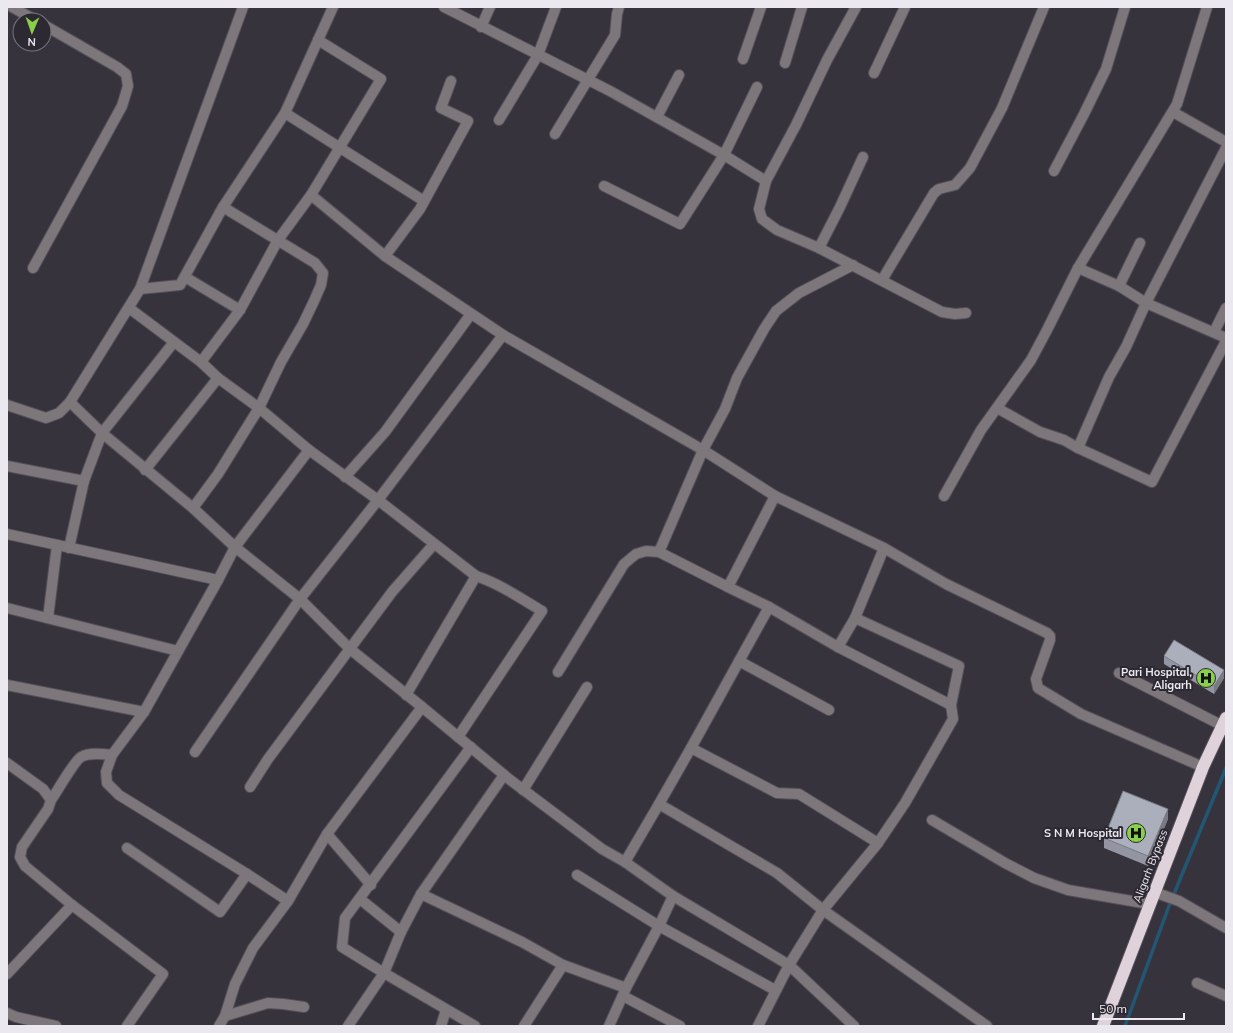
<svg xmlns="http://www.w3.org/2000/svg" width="1233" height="1033" font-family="Mulish,sans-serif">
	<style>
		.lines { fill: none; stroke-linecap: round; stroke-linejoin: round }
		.stream { stroke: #225774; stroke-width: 3.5 }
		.minor-casing { stroke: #545059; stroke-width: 12 }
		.highway-casing { stroke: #545059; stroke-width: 14 }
		.minor { stroke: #7d777b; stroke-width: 10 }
		.highway { stroke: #e0d2db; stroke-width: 12 }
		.wall { fill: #9396a2 }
		.shaded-wall { fill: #787a84 }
		.building { fill: #abafbc; stroke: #787a84 }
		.labels { text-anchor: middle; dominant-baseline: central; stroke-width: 4; stroke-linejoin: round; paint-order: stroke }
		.poi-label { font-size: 11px; font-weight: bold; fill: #ebe8ef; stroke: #2d2933; text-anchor: end }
		.street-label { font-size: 11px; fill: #ebe8ef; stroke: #2d2933 }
	</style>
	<rect width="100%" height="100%" fill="#37333d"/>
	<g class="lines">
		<path class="stream" d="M1125,1026L1169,906L1226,768"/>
		<g class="minor-casing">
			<g id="minor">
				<path d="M12,7L35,20"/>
				<path d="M444,7L610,91L724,155L766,181"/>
				<path d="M856,7L827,60L796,125L766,181L759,209L762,219L777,230L819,248L942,312L955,314L966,313"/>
				<path d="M481,27L490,7"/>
				<path d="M743,59L761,7"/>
				<path d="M785,63L802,7"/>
				<path d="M874,73L905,7"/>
				<path d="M1173,112L1226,142"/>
				<path d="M285,113L424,201"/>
				<path d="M657,117L679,75"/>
				<path d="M499,120L538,55L556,7"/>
				<path d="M555,134L615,35L617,14L619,7"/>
				<path d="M1226,148L1146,303L1126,347L1109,377L1078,448L1152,482L1226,341"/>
				<path d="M1054,171L1084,114L1106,69L1125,7"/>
				<path d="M604,186L680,224L724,155L757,87"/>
				<path d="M311,195L385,256L503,335L703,450L775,496L884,548L946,584L1047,633L1050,636V640L1036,679L1038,688L1081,714L1203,767"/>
				<path d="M819,248L840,207L863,157"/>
				<path d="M385,256L420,209L468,121L441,108L451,81"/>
				<path d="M33,268L122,106L128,86L126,74L117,67L44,25"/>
				<path d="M1078,268L1177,104L1207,7"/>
				<path d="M185,277L240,310"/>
				<path d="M882,280L934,193L939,189L955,185L970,168L1002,108L1044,7"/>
				<path d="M1119,286L1140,243"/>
				<path d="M140,289L243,7"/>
				<path d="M129,308L201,362L218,378L259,408L309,450L235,547L218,580L144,712L112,755L106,772L107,783L119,795L247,874L288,901L327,834L371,885"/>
				<path d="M1214,332L1226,308"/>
				<path d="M201,362L240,310L278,240L311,195L381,79L318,40"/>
				<path d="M70,402L102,433L193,508L235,547L300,599L350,649L422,707L509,779L602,849L625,862L673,896L789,965L854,1026"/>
				<path d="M7,405L46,418L59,413L70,402L140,289L180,285L223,207L285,113L333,7"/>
				<path d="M997,408L1040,432L1064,440L1078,448"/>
				<path d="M309,450L378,500L476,576L406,695"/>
				<path d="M7,466L84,481L102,433L174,342"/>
				<path d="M145,470L218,378"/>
				<path d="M345,477L385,432L471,314"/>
				<path d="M944,496L981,430L1031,360L1047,330L1078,268L1119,286L1146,303L1226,338"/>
				<path d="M193,508L218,474L259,408L281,362L303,324L314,301L321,285L323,273L315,263L223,207"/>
				<path d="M7,534L218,580"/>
				<path d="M69,548L84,481"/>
				<path d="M659,552L703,450L725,409L737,378L764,329L776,311L799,293L853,265"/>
				<path d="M728,587L769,607L838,647L855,618L959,666L951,705L953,719L905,803L878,843L823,910L789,965L758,1026"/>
				<path d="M769,607L691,748L777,793L799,794L878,843"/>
				<path d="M7,608L178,651"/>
				<path d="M48,618L57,545"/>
				<path d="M855,618L884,548"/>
				<path d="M838,647L951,705"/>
				<path d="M739,661L829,710"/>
				<path d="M558,672L624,564L636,554L646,551L659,552L728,587L775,496"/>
				<path d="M1119,673L1223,726"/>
				<path d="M7,685L144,712"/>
				<path d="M458,737L542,611C520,598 500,584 476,576"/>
				<path d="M195,752L300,599L378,500L503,335"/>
				<path d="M7,763L43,789L51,800L48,809L22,847L20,857L25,866L72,905L163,974L127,1026"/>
				<path d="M250,787L268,759L392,592L434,544"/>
				<path d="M523,790L587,687"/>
				<path d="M51,800C57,792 74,761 81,757C90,752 103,754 112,755"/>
				<path d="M659,804L691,748"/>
				<path d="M932,820L1005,863L1034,878L1068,890L1149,904"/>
				<path d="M327,834L422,707"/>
				<path d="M127,848L220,912L247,874"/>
				<path d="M625,862L659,804L777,873L823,910L987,1026"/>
				<path d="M577,875L659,926L673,896"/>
				<path d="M1154,892L1179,901L1226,928"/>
				<path d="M421,894L522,942L563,965L626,988"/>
				<path d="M360,899L401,932L384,973L475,1026"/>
				<path d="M401,932L421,894L504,775"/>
				<path d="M7,974L72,905"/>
				<path d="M1197,983L1226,996"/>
				<path d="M623,996L680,1026"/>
				<path d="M7,1013L16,1017L56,1026"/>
				<path d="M225,1016L235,984L253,948L288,901"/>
				<path d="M219,1026L225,1016L268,1003L283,1004L304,1007"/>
				<path d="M348,1026L384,973L342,947L345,918L471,747"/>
				<path d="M441,1026L446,1010"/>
				<path d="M524,1026L563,965"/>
				<path d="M609,1026L626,988L659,926L775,990"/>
			</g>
		</g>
		<g class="highway-casing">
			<path id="highway" d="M1103,1026L1203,767L1226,718"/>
		</g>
		<use href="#minor" class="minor"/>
		<use href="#highway" class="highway"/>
	</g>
	<g class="wall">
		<path d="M1164,656L1224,678L1214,694L1164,664Z"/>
		<path d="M1168,819L1148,866L1104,848V838Z"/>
	</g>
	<g class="shaded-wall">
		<path d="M1224,670V678L1214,694V686Z"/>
		<path d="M1168,809V819L1148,866V856Z"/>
	</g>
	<g class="building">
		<path d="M1174,640L1224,670L1214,686L1164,656Z"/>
		<path d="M1123,791L1168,809L1148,856L1104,838Z"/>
	</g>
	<defs>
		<g id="hospital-disc" transform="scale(1)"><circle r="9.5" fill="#89cf48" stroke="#2d2933"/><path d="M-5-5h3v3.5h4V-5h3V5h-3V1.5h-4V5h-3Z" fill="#111"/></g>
	</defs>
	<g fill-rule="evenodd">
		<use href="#hospital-disc" x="1206" y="678"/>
		<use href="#hospital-disc" x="1136" y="833"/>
	</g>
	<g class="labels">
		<g class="poi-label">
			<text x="1192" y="672">Pari Hospital,<tspan x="1192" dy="13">Aligarh</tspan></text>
			<text x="1122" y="833">S N M Hospital</text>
		</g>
		<g class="street-label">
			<text transform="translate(1150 866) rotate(-69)">Aligarh Bypass</text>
		</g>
	</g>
	<rect width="1233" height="1033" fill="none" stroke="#ebe8ef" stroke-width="16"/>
	<g transform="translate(32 32) rotate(182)"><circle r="19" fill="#2d2933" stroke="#79757e"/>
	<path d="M0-3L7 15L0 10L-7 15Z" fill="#89cf48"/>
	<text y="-6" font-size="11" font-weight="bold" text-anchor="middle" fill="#ebe8ef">N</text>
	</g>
	<path d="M1093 1013v6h91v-6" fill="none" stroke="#ebe8ef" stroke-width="2"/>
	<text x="1099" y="1013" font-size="12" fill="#ebe8ef" stroke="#2d2933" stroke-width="3" paint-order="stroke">50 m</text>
</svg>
